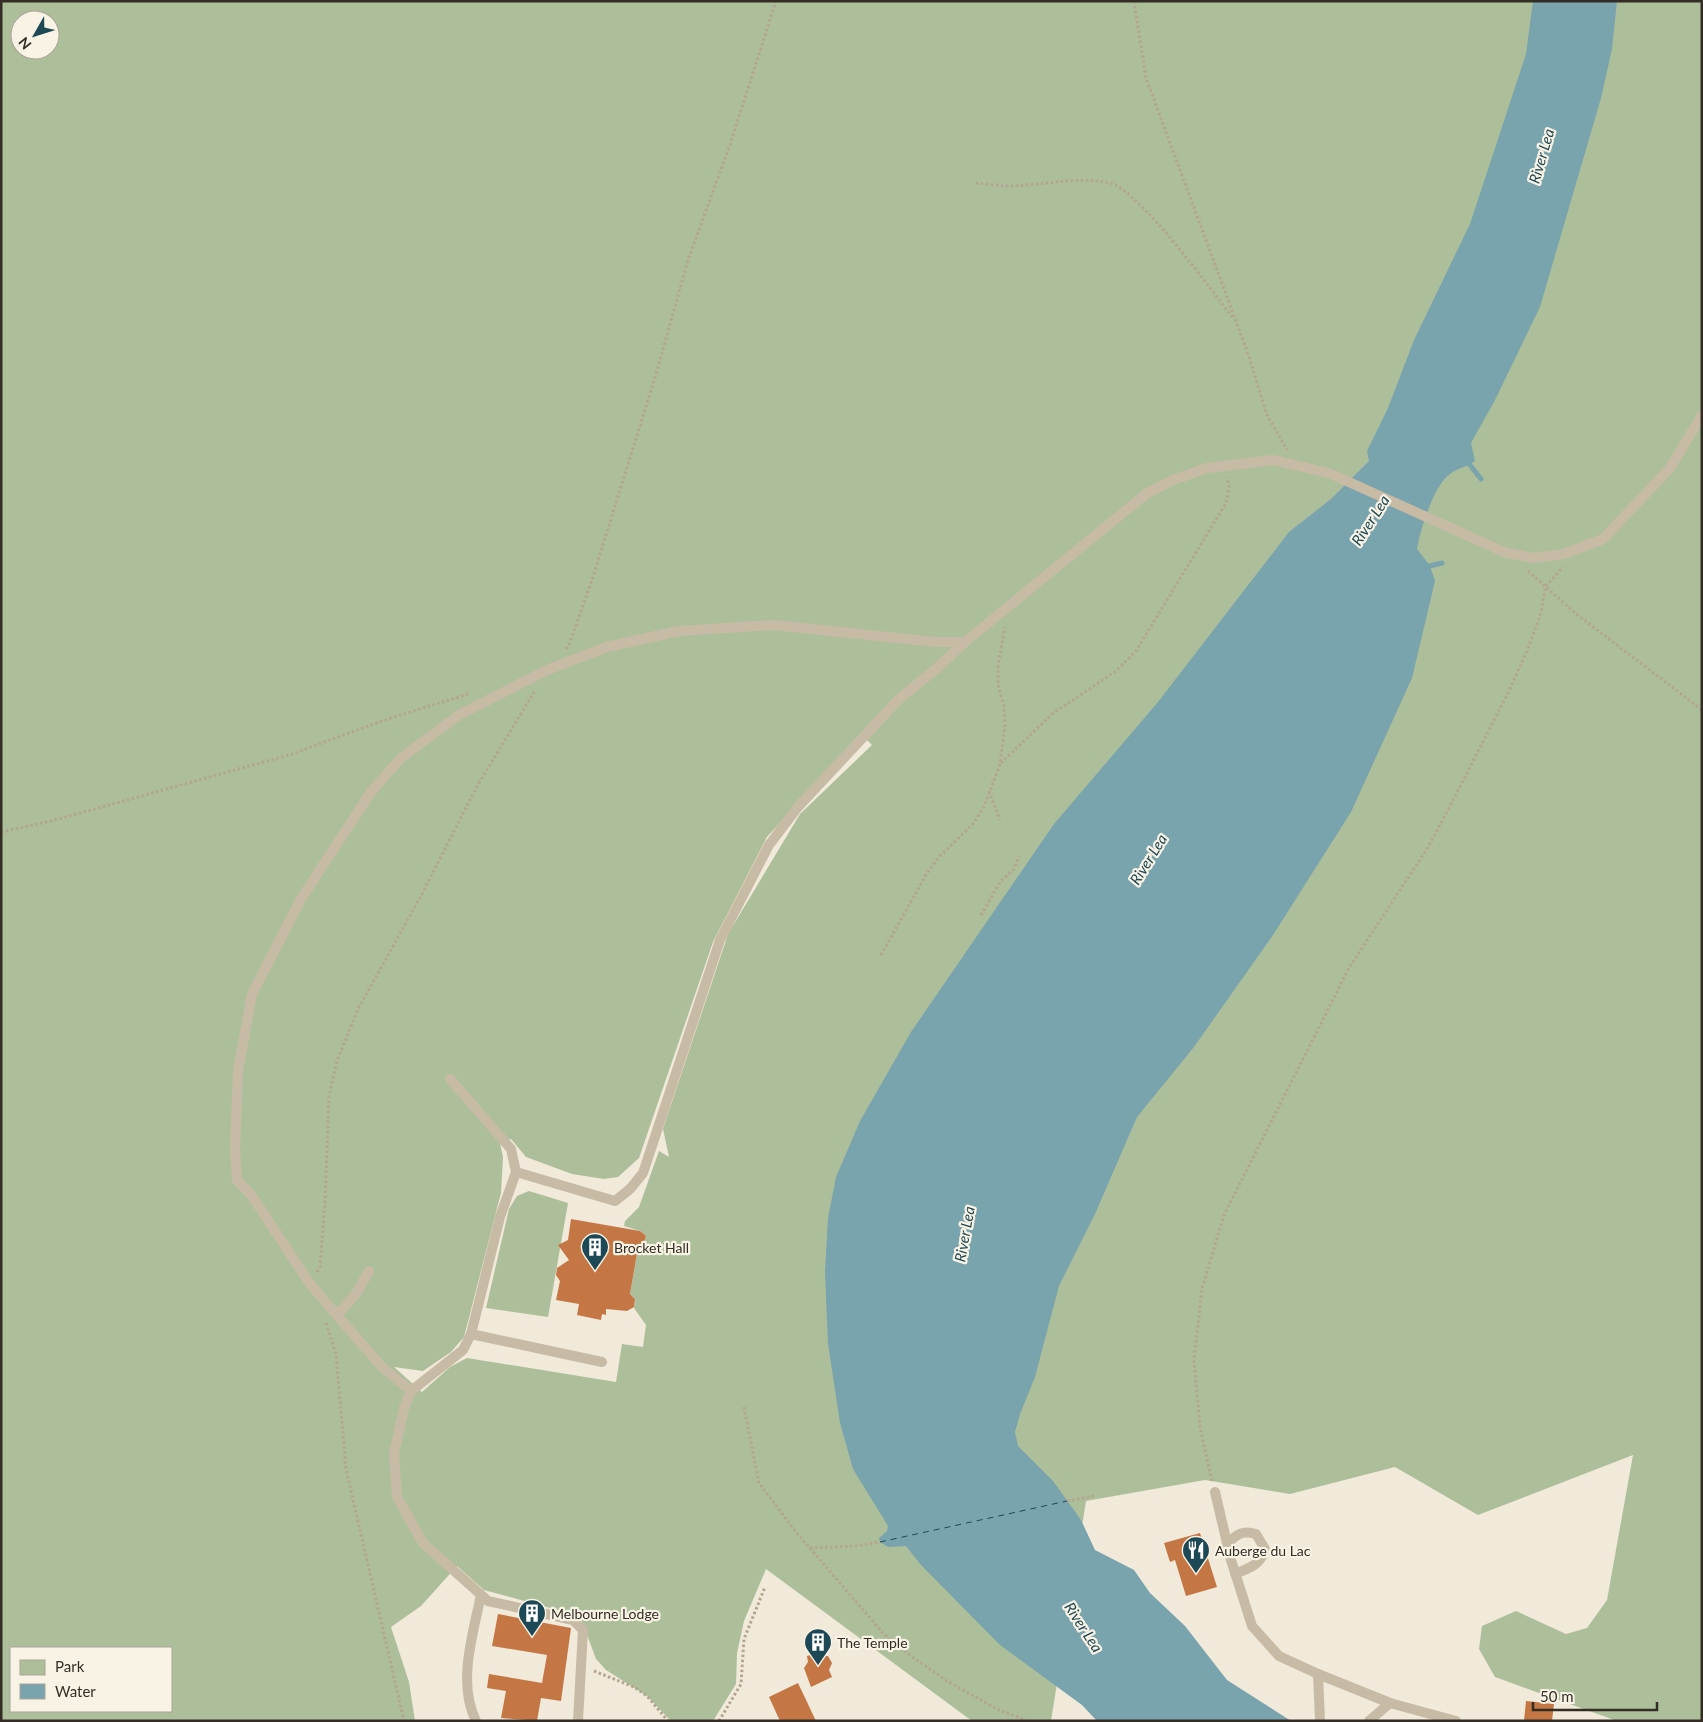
<svg xmlns="http://www.w3.org/2000/svg" width="1703" height="1722" font-family="Lato,sans-serif">
	<style>
		.green { fill: #adbf9a; fill-rule: evenodd }
		.water { fill: #79a3ad }
		.lines { fill: none; stroke-linecap: round; stroke-linejoin: round }
		.stream { stroke: #79a3ad; stroke-width: 5 }
		.ferry { stroke: #1d4855; stroke-width: 1; stroke-dasharray: 6 5; stroke-linecap: butt }
		.building { fill: #c47744 }
		.path { stroke: #b4a590; stroke-width: 3; stroke-dasharray: 2.5 2.5; stroke-linecap: butt }
		.lane { stroke: #c8bba5; stroke-width: 10 }
		.labels { text-anchor: middle; dominant-baseline: central; stroke-width: 4.5; stroke-linejoin: round; paint-order: stroke }
		.poi-label { font-size: 14px; fill: #342d26; stroke: #f9f3e5; text-anchor: start }
		.water-label { font-size: 15px; font-style: italic; fill: #1d4855; stroke: #f9f3e5 }
	</style>
	<rect width="100%" height="100%" fill="#f1e9d9"/>
	<g class="green">
		<path d="M1,1H1702V1721H1617L1495,1677L1479,1649L1482,1626L1516,1611L1566,1634L1587,1628L1607,1600L1633,1455L1478,1515L1395,1467L1290,1494L1205,1480L1086,1501L1051,1721H972L766,1569L744,1621L737,1653L736,1684L713,1721H671L647,1696L606,1670L596,1659L580,1616L484,1590L457,1566L421,1606L391,1627L409,1682L415,1721H1ZM20,20H50V50H20ZM861,734L872,745L800,814L728,934L663,1129L669,1157L659,1151L639,1207L625,1221L624,1226L640,1231L646,1236L644,1244L638,1248L630,1294L635,1299L634,1308L646,1325L643,1347L622,1344L616,1382L467,1358L450,1367L422,1392L394,1367L423,1371L451,1352L464,1337L501,1193L503,1157L500,1143L511,1139L526,1157L572,1174L604,1179L618,1177L639,1158L713,942L767,837ZM11,1648H171V1711H11Z"/>
		<path d="M529,1191L568,1203L548,1317L486,1308L509,1209L517,1196Z"/>
	</g>
	<path class="water" d="M1533,1H1617L1612,49L1601,98L1540,307L1495,400L1471,443L1475,461C1467,467 1458,468 1450,474C1434,485 1420,530 1417,549L1430,566L1435,581L1412,678L1351,812L1273,935L1194,1047L1137,1117L1095,1214L1059,1286L1035,1377L1020,1414L1015,1432L1018,1446L1053,1481L1081,1520L1095,1550L1134,1570L1150,1593L1185,1626L1227,1680L1291,1721H1097L1082,1705L1000,1645L921,1565L906,1546L888,1547L880,1542L879,1538L887,1531L888,1526L853,1469L840,1423L828,1344L825,1272L828,1218L836,1177L860,1121L911,1032L1054,824L1158,702L1289,532L1331,499L1369,461L1367,451L1388,408L1414,340L1470,224L1526,54Z"/>
	<g class="lines">
		<g class="stream">
			<path d="M1466,460L1481,479"/>
			<path d="M1425,567L1442,563"/>
		</g>
		<path class="ferry" d="M880,1542L1067,1501"/>
	</g>
	<g class="building">
		<path d="M571,1219L640,1231L646,1236L644,1244L638,1248L630,1294L635,1299L634,1307L627,1311L606,1309V1315L602,1314L601,1320L577,1315L579,1304L556,1300L560,1281L556,1275L557,1268L569,1260L558,1245L568,1240Z"/>
		<path d="M1200,1533L1217,1587L1186,1596L1175,1560L1170,1562L1164,1543Z"/>
		<path d="M498,1614L571,1628L561,1701L541,1698L537,1721L501,1718L506,1691L487,1688L489,1674L542,1683L547,1655L492,1646Z"/>
		<path d="M819,1652L823,1656H828L832,1663L829,1670L832,1677L811,1687L804,1668L808,1662L807,1656Z"/>
		<path d="M798,1683L816,1721H780L769,1697Z"/>
		<path d="M1526,1701L1554,1704L1552,1721H1524Z"/>
	</g>
	<g class="lines">
		<g class="path">
			<path d="M1134,1L1146,78L1250,359L1266,413L1287,450"/>
			<path d="M976,183C987,184 999,186 1010,186C1042,185 1078,176 1110,183C1139,190 1212,291 1233,318"/>
			<path d="M1528,571L1575,613L1702,710"/>
			<path d="M566,649L569,645L592,580L657,371L688,260L730,145L776,1"/>
			<path d="M1001,763L1052,714L1116,671L1136,651L1226,503L1229,487L1227,477"/>
			<path d="M989,791L1000,820"/>
			<path d="M1,832L55,820L289,755L382,721L468,694"/>
			<path d="M981,915L1000,882L1014,869L1019,856"/>
			<path d="M881,955L927,873L940,856L973,824L984,807L1000,764L1005,726L1004,706L998,685V665L1005,627"/>
			<path d="M317,1272L320,1267L325,1203L329,1096L337,1061L358,1009L422,894L476,788L534,692"/>
			<path d="M326,1323L336,1354L346,1469L404,1721"/>
			<path d="M744,1407L759,1483L796,1532L883,1633L908,1654L947,1681L999,1710L1028,1721"/>
			<path d="M1212,1481L1200,1427L1194,1360L1202,1289L1224,1215L1349,968L1427,849L1447,812L1508,693L1527,651L1540,616L1546,586L1563,567"/>
			<path d="M1067,1501L1094,1496"/>
			<path d="M810,1548L856,1546L880,1542"/>
			<path d="M594,1671L634,1687L647,1696L668,1721"/>
			<path d="M719,1721L741,1684L744,1639L765,1587"/>
		</g>
		<g class="lane">
			<path d="M450,1079L511,1149L516,1172"/>
			<path d="M337,1315L356,1294L369,1271"/>
			<path d="M471,1334L602,1362"/>
			<path d="M411,1391L463,1350L471,1334L500,1217L516,1172L615,1201L630,1189L643,1173L720,940L769,845L798,807L899,699L936,669L965,642L1146,494L1173,480L1207,468L1273,460L1329,473L1504,552L1533,558L1564,554L1603,539L1670,468L1702,415"/>
			<path d="M1215,1492L1231,1560L1252,1626L1279,1656L1318,1674"/>
			<path d="M1227,1544C1237,1534 1242,1530 1256,1534L1265,1549C1261,1565 1249,1568 1235,1574"/>
			<path d="M476,1721C457,1683 473,1634 481,1595"/>
			<path d="M578,1721L583,1630L573,1620L488,1601L423,1543L397,1497L394,1454L404,1408L411,1391L381,1366L310,1284L252,1196L237,1180L235,1149L238,1071L252,994L301,899L371,792L401,758L459,715L547,670L607,647L679,631L773,625L936,642H965"/>
			<path d="M1320,1721L1318,1674L1390,1703"/>
			<path d="M1369,1721L1390,1703L1456,1721"/>
		</g>
	</g>
	<defs>
		<g id="building-pin" transform="scale(1.4375)"><path d="M0 17L-7.5 6A9.5 9.5 0 1 1 7.5 6Z" fill="#1d4855" stroke="#f9f3e5"/><path d="M-4-6H4V6H1V3H-1V6H-4ZM-2.5-4.3h1.7v1.8h-1.7ZM.8-4.3h1.7v1.8H.8ZM-2.5-1h1.7V.8h-1.7ZM.8-1h1.7V.8H.8Z" fill="#fff"/></g>
		<g id="restaurant-pin" transform="scale(1.4375)"><path d="M0 17L-7.5 6A9.5 9.5 0 1 1 7.5 6Z" fill="#1d4855" stroke="#f9f3e5"/><path d="M-5-6h1v4h1v-4h1v4h1v-4h1v5L-1.5 .5V6h-2V.5L-5-1ZM5-6V6H3V1.5H1.5Q1.5-4 5-6Z" fill="#fff"/></g>
	</defs>
	<g fill-rule="evenodd">
		<use href="#building-pin" x="595" y="1247"/>
		<use href="#restaurant-pin" x="1196" y="1550"/>
		<use href="#building-pin" x="532" y="1613"/>
		<use href="#building-pin" x="818" y="1642"/>
	</g>
	<g class="labels">
		<g class="poi-label">
			<text x="614" y="1247">Brocket Hall</text>
			<text x="1215" y="1550">Auberge du Lac</text>
			<text x="551" y="1613">Melbourne Lodge</text>
			<text x="837" y="1642">The Temple</text>
		</g>
		<g class="water-label">
			<text transform="translate(1541 156) rotate(-74)">River Lea</text>
			<text transform="translate(1370 520) rotate(-57)">River Lea</text>
			<text transform="translate(1148 859) rotate(-58)">River Lea</text>
			<text transform="translate(964 1234) rotate(-80)">River Lea</text>
			<text transform="translate(1084 1627) rotate(57)">River Lea</text>
		</g>
	</g>
	<rect width="1703" height="1722" fill="none" stroke="#342d26" stroke-width="5"/>
	<rect x="10" y="1647" width="162" height="65" fill="#f9f3e5" stroke="#aaa499"/>
	<rect x="20" y="1660" width="25" height="15" fill="#adbf9a" stroke="#aaa499"/>
	<text x="55" y="1672" font-size="15" fill="#342d26">Park</text>
	<rect x="20" y="1684" width="25" height="15" fill="#79a3ad" stroke="#aaa499"/>
	<text x="55" y="1697" font-size="15" fill="#342d26">Water</text>
	<g transform="translate(35 35) rotate(231)"><circle r="24" fill="#f9f3e5" stroke="#aaa499"/>
	<path d="M0-4L9 19L0 12L-9 19Z" fill="#1d4855"/>
	<text y="-8" font-size="14" font-weight="bold" text-anchor="middle" fill="#342d26">N</text>
	</g>
	<path d="M1533 1702v8h124v-8" fill="none" stroke="#342d26" stroke-width="2.5"/>
	<text x="1540" y="1702" font-size="15" fill="#342d26" stroke="#f9f3e5" stroke-width="4" paint-order="stroke">50 m</text>
</svg>
